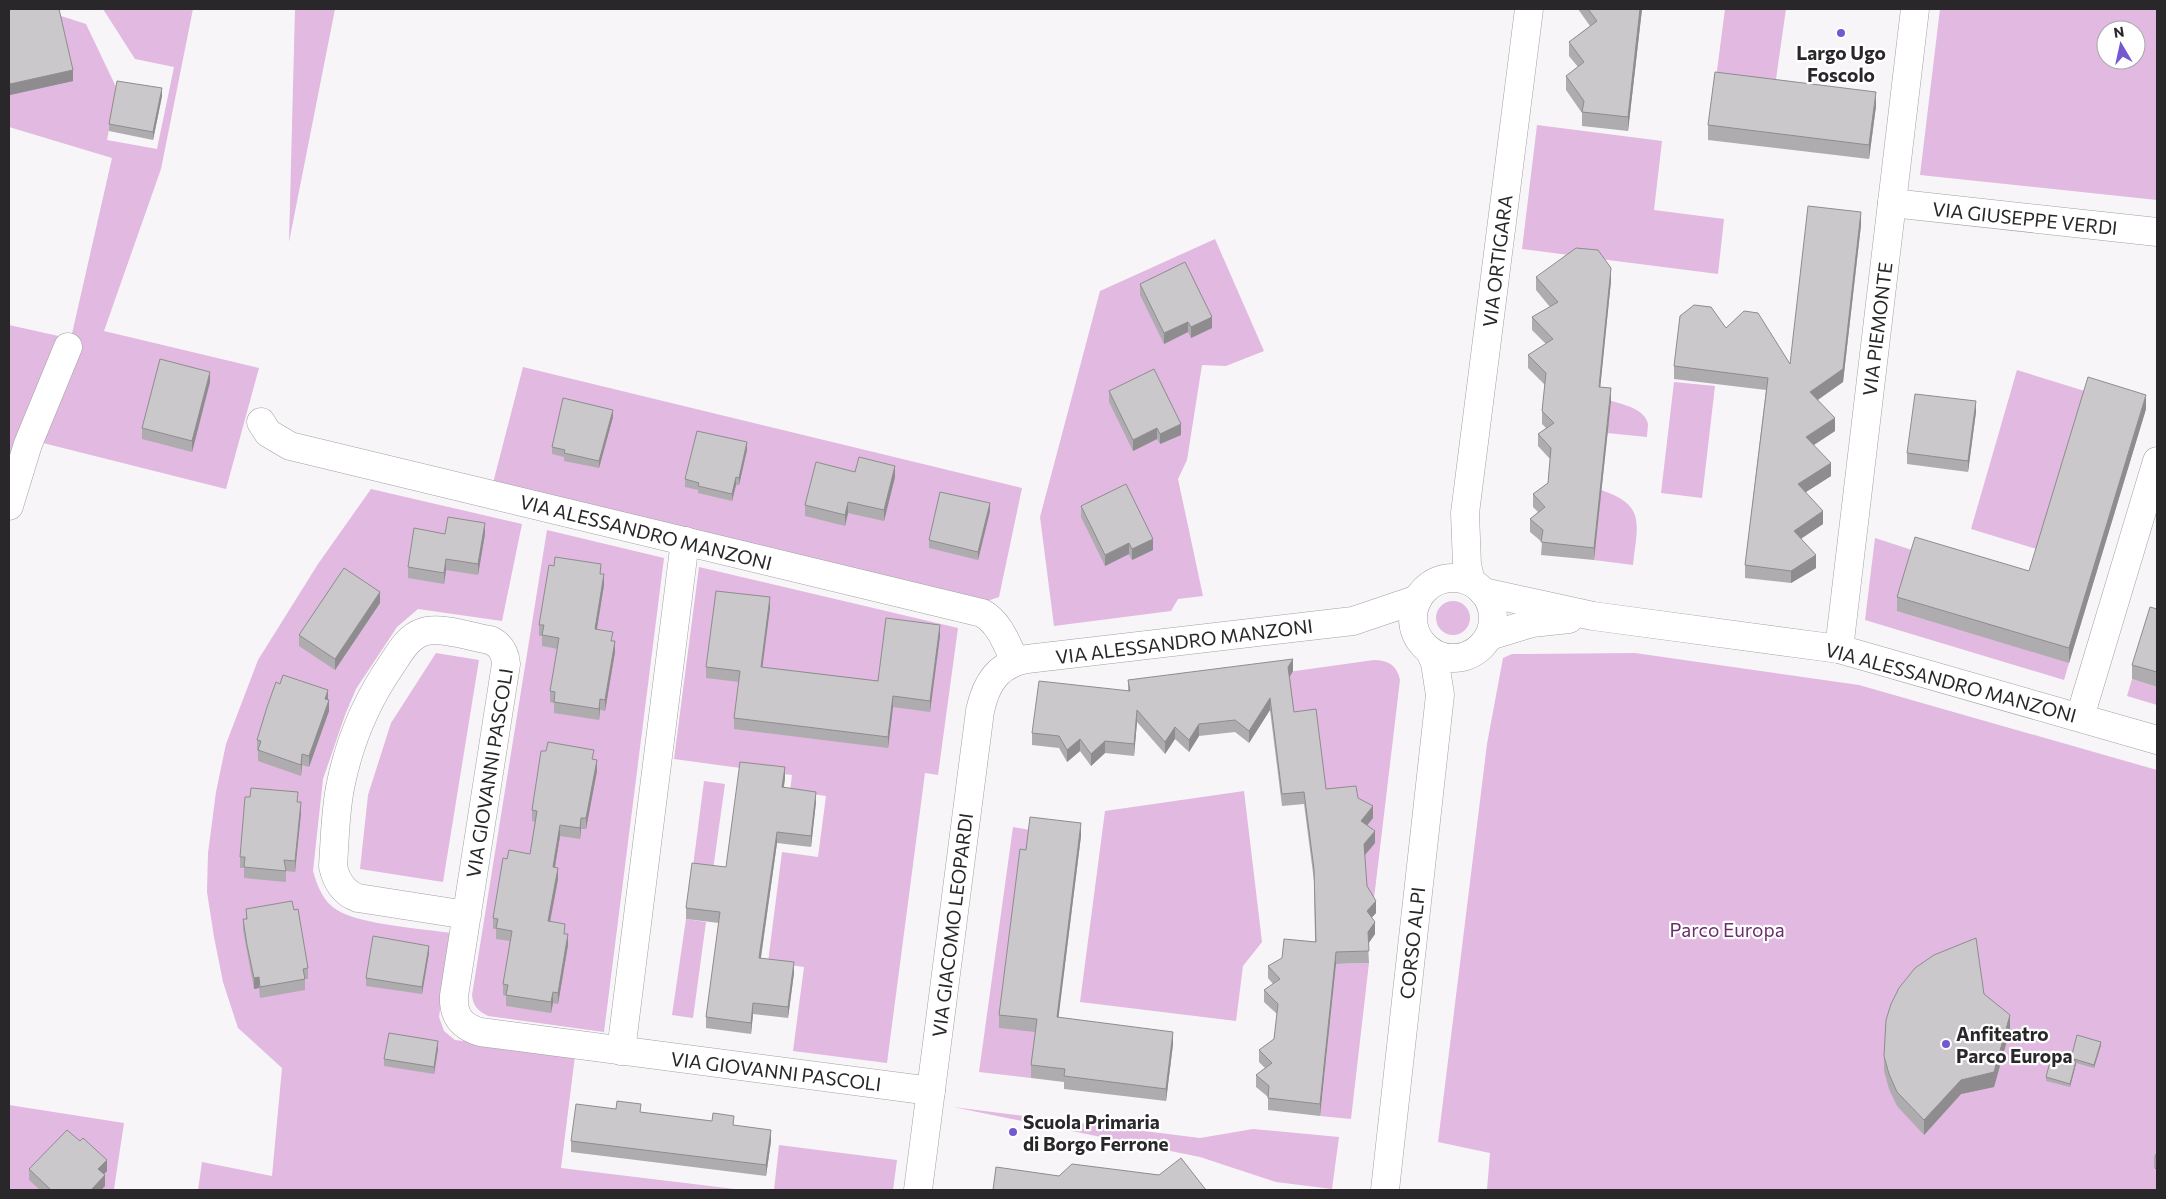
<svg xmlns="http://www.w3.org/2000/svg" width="2166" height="1199" font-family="Commissioner,sans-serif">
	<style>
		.green { fill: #e1b9e1; fill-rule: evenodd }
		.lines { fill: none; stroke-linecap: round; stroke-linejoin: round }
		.minor-casing { stroke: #a3a0a3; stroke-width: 29 }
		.minor { stroke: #fff; stroke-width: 28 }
		.wall { fill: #afacaf }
		.shaded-wall { fill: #8e8c8e }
		.building { fill: #cbc8cb; stroke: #8e8c8e }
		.poi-dot { fill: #7458d2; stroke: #fff; stroke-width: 2 }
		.labels { text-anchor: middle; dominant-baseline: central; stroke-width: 4.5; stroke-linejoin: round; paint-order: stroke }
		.poi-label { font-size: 19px; font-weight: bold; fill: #292729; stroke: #fff; text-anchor: start }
		.street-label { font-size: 19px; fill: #292729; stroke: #fff }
		.park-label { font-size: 19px; fill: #692e6a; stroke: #fff }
	</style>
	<rect width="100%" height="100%" fill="#f8f5f8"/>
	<g class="green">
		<path d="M9,9L58,15L86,24L117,89L107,140L157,149L174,67L135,59L103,9H193L161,169L104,331L259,368L226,489L43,443L81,341L71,338L112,158L9,127Z"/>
		<path d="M295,9H335L289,242Z"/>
		<path d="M1725,9H1786L1774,93L1715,86Z"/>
		<path d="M1940,9H2157V200L1920,175ZM2106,30H2136V60H2106Z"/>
		<path d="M1537,125L1662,141L1654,210L1724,219L1718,274L1522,249Z"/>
		<path d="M1215,239L1264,351L1226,366L1202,365L1187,460L1178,479L1203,596L1178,599L1171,611L1054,626L1040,517L1100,291Z"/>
		<path d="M9,325L63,337L9,481Z"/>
		<path d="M523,367L1022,488L999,597L984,602L493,483Z"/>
		<path d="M2017,370L2088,392L2040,550L1971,529Z"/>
		<path d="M1674,382L1715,386L1702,498L1661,493Z"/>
		<path d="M1611,401C1623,404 1645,409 1648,424C1648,428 1647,433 1647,437L1607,433Z"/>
		<path d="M371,489L522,524L502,621L418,609L397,627L356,689L345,715L323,779L313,871C317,885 323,902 337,910C358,924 424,929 451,933L439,1017L444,1031L455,1040L575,1056L561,1168L743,1190H198L202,1162L272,1176L282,1068L238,1028L223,982L214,937L207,892L208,853L216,792L226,744L258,660L318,564Z"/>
		<path d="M1601,490C1647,505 1637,525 1633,565L1594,560Z"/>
		<path d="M547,530L664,558L604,1032L488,1016C478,1011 473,1006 472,995Z"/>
		<path d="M1875,538L1915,551L2069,663L2064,680L1865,620Z"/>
		<path d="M699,567L958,628L938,775L925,773L887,1063L793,1051L804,967L768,962L782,852L818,857L826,796L790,791L792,775L674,759Z"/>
		<circle cx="1453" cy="618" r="17"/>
		<path d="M436,653L479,660L443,882L360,869L368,795L391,723Z"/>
		<path d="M1635,653L1859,685L2157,770V1190H1487L1490,1153L1438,1142L1487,744L1503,658L1512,654Z"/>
		<path d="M1374,660C1389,660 1397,666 1400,680L1373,907L1294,724L1288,672Z"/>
		<path d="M2132,679L2157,687V705L2127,696Z"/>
		<path d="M704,781L725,784L712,877L692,874Z"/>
		<path d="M1244,791L1262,942L1243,966L1236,1021L1080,1002L1105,811Z"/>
		<path d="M1013,827L1030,830L1037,1032L1031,1078L979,1072Z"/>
		<path d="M686,919L706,922L693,1018L672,1015Z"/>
		<path d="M1369,963L1351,1119L1320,1116L1336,964Z"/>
		<path d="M9,1105L124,1123L114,1189L116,1190H9Z"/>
		<path d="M953,1107L1200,1138L1253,1129L1339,1137L1332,1189L1276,1182L1200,1157Z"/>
		<path d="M779,1145L897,1160L893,1190H774Z"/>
	</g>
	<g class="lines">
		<g class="minor-casing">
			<g id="minor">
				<path d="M1892,203L2157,232"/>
				<path d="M261,422L268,433L290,446L982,613C1000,623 1006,643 1015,661"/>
				<path d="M9,506L28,444L68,347"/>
				<circle cx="1453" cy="618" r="40"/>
				<path d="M1471,582L1467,565L1465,513L1529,9"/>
				<path d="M1483,592L1593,616L1839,649L2157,740"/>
				<path d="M1489,636L1532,623L1569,619"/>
				<path d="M1839,649L1915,9"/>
				<path d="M2080,717L2157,461"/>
				<path d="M467,915L358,898C344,893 336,881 333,866C335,839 335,810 341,783C350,740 367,700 392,664C400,652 408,637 423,632C439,626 472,637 490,640C501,645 505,652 506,664L454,996C453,1016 461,1026 480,1032L931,1091"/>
				<path d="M621,1051L685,541"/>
				<path d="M918,1190L980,711C986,683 998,664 1027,659L1353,621L1418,599"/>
				<path d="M1385,1190L1440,695L1435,663L1430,651"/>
			</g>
		</g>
		<use href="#minor" class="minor"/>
	</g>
	<g class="wall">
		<path d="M9,9L73,81L10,95L9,90Z"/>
		<path d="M1578,9H1642L1628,131L1582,126V113L1566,90V76L1578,67L1569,56V42L1590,26Z"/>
		<path d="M162,96L153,140L109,131V124Z"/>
		<path d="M1876,106L1869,159L1708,140V125Z"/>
		<path d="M1861,225L1843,382L1818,400L1835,431L1814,445L1831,476L1806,492L1823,524L1801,539L1816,568L1791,583L1745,578V565L1766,390L1674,379V366L1726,328L1790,364Z"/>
		<path d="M1536,277L1611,281L1600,387L1611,401L1594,560L1541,555L1542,542L1530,532V519L1538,512L1533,507V494L1548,483L1550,459L1538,446V434L1546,428L1542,424V411L1545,385L1528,368V355L1546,344L1532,330V317L1550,307L1536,290Z"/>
		<path d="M1140,284L1212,328L1191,338L1188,332L1164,344L1140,295Z"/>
		<path d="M210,382L192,452L142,439V428Z"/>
		<path d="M1109,391L1181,435L1160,444L1157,439L1133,451L1109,402Z"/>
		<path d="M2146,409L2069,663L1897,611V597L2029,571Z"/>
		<path d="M1976,412L1968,472L1907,464V453Z"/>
		<path d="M613,417L599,468L564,461V457L552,454V447Z"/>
		<path d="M747,450L739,485H736L732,501L698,493V490L685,487V479Z"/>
		<path d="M895,477L884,521L848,513L845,526L805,516V505Z"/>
		<path d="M1081,506L1153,550L1132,560L1129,554L1105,566L1081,517Z"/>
		<path d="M990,511L978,560L929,548V540Z"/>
		<path d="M445,534H485L478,575L446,570L444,584L408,578V567Z"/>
		<path d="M601,574L604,585L597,629L613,641L615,652L605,711L600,710L599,720L554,713V703L550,702V691L558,649L542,646V636H539V625Z"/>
		<path d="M380,603L335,670L299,646V635Z"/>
		<path d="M770,608L762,667L878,681L940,636L930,712L893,707L888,748L734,729V718L739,682L706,678V667Z"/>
		<path d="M2157,609V687L2132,679V665Z"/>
		<path d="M1293,671L1290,677L1294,712L1326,789L1358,798L1373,818L1367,825L1375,843L1365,855L1367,886L1376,913L1372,917L1375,934L1368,944L1369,963L1336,964L1320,1116L1268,1110V1097L1256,1087V1075L1265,1068L1259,1062V1050L1274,1039L1277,1014L1264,1002V990L1273,984L1268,978V966L1315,942L1314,881L1304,804L1282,806L1270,710L1249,743L1235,732L1199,736L1189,752L1175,739L1165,754L1137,722L1134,756L1105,753L1091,766L1080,751L1067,762L1059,748L1032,745V733L1128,691V680Z"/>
		<path d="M328,700L329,711L309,767L302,765L301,776L258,761V751H257V740Z"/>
		<path d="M594,760L597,771L586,829H581L580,839L560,836L555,867L558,879L550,922L565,934L568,945L558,1004L553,1003L551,1013L506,1006V996L503,995V984L510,941L496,939V929H493V918L507,859L530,854L535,822L532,821V810Z"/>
		<path d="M785,778L784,787L816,802L811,847L777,843L761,958L794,973L788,1018L753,1014L751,1034L706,1028V1017L719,923L686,919V908L726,867Z"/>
		<path d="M298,802L301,813L295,872L286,871V882L244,878V868H240V857Z"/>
		<path d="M1081,836L1058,1018L1173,1044L1166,1101L1064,1089V1082L1031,1078V1065L1035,1032L999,1028V1015L1026,850Z"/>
		<path d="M246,909L294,910L308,968V979H305V990L260,998L259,988L254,989L243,930V919H246Z"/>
		<path d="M429,953L422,994L366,986V978Z"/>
		<path d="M1984,994L2010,1030L1994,1087L1961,1094L1924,1135L1897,1106L1889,1089L1884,1071V1056Z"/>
		<path d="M2101,1045L2094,1068L2076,1063L2070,1087L2046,1081V1077L2071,1059V1058Z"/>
		<path d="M438,1049L434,1074L384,1066V1059Z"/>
		<path d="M641,1112L734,1125L771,1141L766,1176L571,1152V1141Z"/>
		<path d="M80,1141L107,1171L104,1174L105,1186L101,1190H40L29,1180V1169Z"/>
	</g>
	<g class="shaded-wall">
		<path d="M1640,9H1642L1628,131V117Z"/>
		<path d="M73,70V81L10,95V84Z"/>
		<path d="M162,88V96L153,140V132Z"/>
		<path d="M1876,92V106L1869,159V145Z"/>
		<path d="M1861,212V225L1843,382L1810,405V392Z"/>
		<path d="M1611,268V281L1599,400V387Z"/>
		<path d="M1212,317V328L1191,338V327Z"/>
		<path d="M1188,322V332L1164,344V333Z"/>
		<path d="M210,372V382L192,452V441Z"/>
		<path d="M1611,388V401L1594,560V548Z"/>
		<path d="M2146,395V409L2069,663V648Z"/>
		<path d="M1976,401V412L1968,472V461Z"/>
		<path d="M613,410V417L599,468V461Z"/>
		<path d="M1835,418V431L1806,450V437Z"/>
		<path d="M1181,424V435L1160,444V434Z"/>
		<path d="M1157,428V439L1133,451V440Z"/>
		<path d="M747,442V450L739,485V478Z"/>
		<path d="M1831,463V476L1798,497V484Z"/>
		<path d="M895,466V477L884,521V510Z"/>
		<path d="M736,477V485L732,501V494Z"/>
		<path d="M848,502V513L845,526V515Z"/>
		<path d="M990,503V511L978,560V552Z"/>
		<path d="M1823,511V524L1794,543V531Z"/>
		<path d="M485,523V534L478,575V564Z"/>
		<path d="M1153,539V550L1132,560V549Z"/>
		<path d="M1129,543V554L1105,566V555Z"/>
		<path d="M1816,555V568L1791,583V571Z"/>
		<path d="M446,559V570L444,584V573Z"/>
		<path d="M604,574V585L595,640V629Z"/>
		<path d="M380,592V603L335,670V659Z"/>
		<path d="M770,597V608L761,678V667Z"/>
		<path d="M940,625V636L930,712V701Z"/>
		<path d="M615,641V652L605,711V700Z"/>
		<path d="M1293,659V671L1288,679V667Z"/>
		<path d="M328,690V701L325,699Z"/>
		<path d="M893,696V707L888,748V737Z"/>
		<path d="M1270,698V710L1249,743V731Z"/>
		<path d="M600,699V710L599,720V709Z"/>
		<path d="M329,700V711L309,767V756Z"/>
		<path d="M1137,710V722L1134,756V744Z"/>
		<path d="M1199,724V736L1189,752V740Z"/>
		<path d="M1175,727V739L1165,754V742Z"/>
		<path d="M1080,739V751L1067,762V750Z"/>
		<path d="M1105,741V753L1091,766V754Z"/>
		<path d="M302,754V765L301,776V765Z"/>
		<path d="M597,760V771L586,829V818Z"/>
		<path d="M785,767V778L782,798V787Z"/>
		<path d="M816,792V802L811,847V836Z"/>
		<path d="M301,802V813L295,872V861Z"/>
		<path d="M1373,806V818L1361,833V821Z"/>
		<path d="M581,818V829L580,839V828Z"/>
		<path d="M1081,823V836L1057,1030V1017Z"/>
		<path d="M560,825V836L553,878V867Z"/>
		<path d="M1375,831V843L1364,856V844Z"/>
		<path d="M777,832V843L759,969V958Z"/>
		<path d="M558,868V879L548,932V921Z"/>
		<path d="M1376,901V913L1367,923V911Z"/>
		<path d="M1375,922V934L1368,944V932Z"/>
		<path d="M568,934V945L558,1004V993Z"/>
		<path d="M429,946V953L422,994V987Z"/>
		<path d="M1336,952V964L1320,1116V1104Z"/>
		<path d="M794,962V973L788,1018V1007Z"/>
		<path d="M259,977V988L254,989V978Z"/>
		<path d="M553,992V1003L551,1013V1002Z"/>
		<path d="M753,1003V1014L751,1034V1023Z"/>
		<path d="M2010,1015V1030L1994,1087L1961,1094L1924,1135V1120Z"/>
		<path d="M1173,1032V1044L1166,1101V1089Z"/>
		<path d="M438,1041V1049L434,1074V1067Z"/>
		<path d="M2101,1042V1045L2094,1068V1065Z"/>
		<path d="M2076,1061V1064L2070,1087V1084Z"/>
		<path d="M771,1130V1141L766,1176V1165Z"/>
		<path d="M107,1160V1171L98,1180V1169Z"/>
		<path d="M105,1175V1186L101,1190H91Z"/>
	</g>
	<g class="building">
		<path d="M9,9H59L73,70L10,84L9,79Z"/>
		<path d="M1588,9H1640L1628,117L1582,112L1584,101L1566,76L1584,62L1569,42L1597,21Z"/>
		<path d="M1715,72L1876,92L1869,145L1708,125Z"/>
		<path d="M117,81L162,88L153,132L109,124Z"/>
		<path d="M1808,206L1861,212L1843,369L1810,392L1835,418L1806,437L1831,463L1798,484L1823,511L1794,531L1816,555L1791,571L1745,565L1768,378L1674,366L1680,316L1694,305L1711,307L1726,328L1744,311L1758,313L1790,364Z"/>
		<path d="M1576,248L1598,250L1611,268L1599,387L1611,388L1594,548L1541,542L1543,530L1530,519L1545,507L1533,494L1548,483L1551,448L1538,434L1554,423L1542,411L1546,373L1528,355L1553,339L1532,317L1558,302L1536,277Z"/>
		<path d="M1185,262L1212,317L1191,327L1188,322L1164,333L1140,284Z"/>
		<path d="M160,359L210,372L192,441L142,428Z"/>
		<path d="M1154,369L1181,424L1160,434L1157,428L1133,440L1109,391Z"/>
		<path d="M2088,377L2146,395L2069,648L1897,597L1915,537L2029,571Z"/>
		<path d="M1915,394L1976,401L1968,461L1907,453Z"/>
		<path d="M563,398L613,410L599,461L564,453L565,450L552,447Z"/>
		<path d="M697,431L747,442L739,478L736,477L732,494L698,486L699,483L685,479Z"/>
		<path d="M859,457L895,466L884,510L848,502L845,515L805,505L816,462L855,472Z"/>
		<path d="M1126,484L1153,539L1132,549L1129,543L1105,555L1081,506Z"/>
		<path d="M940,492L990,503L978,552L929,540Z"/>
		<path d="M448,517L485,523L478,564L446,559L444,573L408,567L414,528L445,534Z"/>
		<path d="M555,557L601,564L600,574H604L595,629L613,632L611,641H615L605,700L600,699L599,709L554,702L555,692L550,691L559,638L542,635L544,625H539L549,565L554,566Z"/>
		<path d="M344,568L380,592L335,659L299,635Z"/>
		<path d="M716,591L770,597L761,667L878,681L886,618L940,625L930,701L893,696L888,737L734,718L740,671L706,667Z"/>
		<path d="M2150,607L2157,609V672L2132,665Z"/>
		<path d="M1293,659L1288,667L1294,712L1316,709L1326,789L1356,786L1358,798L1373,806L1361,821L1375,831L1364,844L1367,886L1376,901L1367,911L1375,922L1368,932L1369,951L1336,952L1320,1104L1268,1098L1269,1086L1256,1075L1272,1063L1259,1050L1274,1039L1278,1004L1264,990L1280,979L1268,966L1282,958L1284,939L1316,942L1314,869L1304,792L1282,794L1270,698L1249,731L1235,720L1199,724L1189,740L1175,727L1165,742L1137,710L1134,744L1105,741L1091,754L1080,739L1067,750L1059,736L1032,733L1039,681L1130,691L1128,680Z"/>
		<path d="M283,675L328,690L325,699L329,700L309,756L302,754L301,765L258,750L261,741L257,740L267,707L276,682L280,684Z"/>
		<path d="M548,742L594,750L592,759L597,760L586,818H581L580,828L560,825L553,867L558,868L548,921L565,924L564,934H568L558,993L553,992L551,1002L506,995L508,985L503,984L512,931L496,928L498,919L493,918L503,858L507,859L509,850L530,854L537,811L532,810L541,751H546Z"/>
		<path d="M740,762L785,767L782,787L816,792L811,836L777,832L759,958L794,962L788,1007L753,1003L751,1023L706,1017L720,912L686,908L692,863L726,867Z"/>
		<path d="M251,788L298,792L297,802H301L295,861L284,860L286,871L244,867L245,857H240L245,797H250Z"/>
		<path d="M1030,817L1081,823L1057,1017L1173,1032L1166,1089L1064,1076L1065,1069L1031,1065L1037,1019L999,1015L1020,849L1026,850Z"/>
		<path d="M292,901L294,910L298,909L308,968L303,969L305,979L260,987L259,977L254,978L247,945L243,919H247L246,909Z"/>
		<path d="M373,936L429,946L422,987L366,978Z"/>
		<path d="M1976,938L1984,994L2010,1015L1994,1072L1961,1080L1924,1120L1897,1092L1889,1074L1884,1056L1886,1020L1891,1004L1899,988L1915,968L1934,955Z"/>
		<path d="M389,1033L438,1041L434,1067L384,1059Z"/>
		<path d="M2077,1035L2101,1042L2094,1065L2071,1058Z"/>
		<path d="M2052,1054L2076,1061L2070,1084L2046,1077Z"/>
		<path d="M617,1101L641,1104L640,1112L712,1121L713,1113L734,1116L733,1125L771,1130L766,1165L571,1141L576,1104L616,1109Z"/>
		<path d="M67,1130L80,1141L83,1138L107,1160L98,1169L105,1175L91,1190H51L29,1169Z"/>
		<path d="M2157,1153V1170L2155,1168V1156Z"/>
		<path d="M1181,1158L1206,1190H993L996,1167L1059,1176L1072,1164L1159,1175Z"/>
	</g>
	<g class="poi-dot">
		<circle cx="1841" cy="33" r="5"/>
		<circle cx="1946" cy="1044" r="5"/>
		<circle cx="1013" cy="1132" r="5"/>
	</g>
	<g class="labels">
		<g class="poi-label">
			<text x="1841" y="52" text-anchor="middle">Largo Ugo<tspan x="1841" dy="22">Foscolo</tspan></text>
			<text x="1956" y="1033">Anfiteatro<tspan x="1956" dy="22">Parco Europa</tspan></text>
			<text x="1023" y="1121">Scuola Primaria<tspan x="1023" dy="22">di Borgo Ferrone</tspan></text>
		</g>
		<g class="street-label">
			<text transform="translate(2025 218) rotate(6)">VIA GIUSEPPE VERDI</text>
			<text transform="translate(1497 261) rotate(-83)">VIA ORTIGARA</text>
			<text transform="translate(1877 329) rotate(-83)">VIA PIEMONTE</text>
			<text transform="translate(646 532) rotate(14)">VIA ALESSANDRO MANZONI</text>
			<text transform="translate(1184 641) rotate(-7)">VIA ALESSANDRO MANZONI</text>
			<text transform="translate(1951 682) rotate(15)">VIA ALESSANDRO MANZONI</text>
			<text transform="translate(489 773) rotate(-81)">VIA GIOVANNI PASCOLI</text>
			<text transform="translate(952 925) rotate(-83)">VIA GIACOMO LEOPARDI</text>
			<text transform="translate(1412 943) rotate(-84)">CORSO ALPI</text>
			<text transform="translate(776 1071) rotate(7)">VIA GIOVANNI PASCOLI</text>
		</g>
		<g class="park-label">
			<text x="1727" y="929">Parco Europa</text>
		</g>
	</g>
	<rect width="2166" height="1199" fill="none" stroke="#292729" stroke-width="20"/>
	<g transform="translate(2121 45) rotate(351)"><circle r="24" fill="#ffffff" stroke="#a9a9a9"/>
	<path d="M0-4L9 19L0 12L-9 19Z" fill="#7458d2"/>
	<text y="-8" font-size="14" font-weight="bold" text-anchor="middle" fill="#292729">N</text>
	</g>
</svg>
